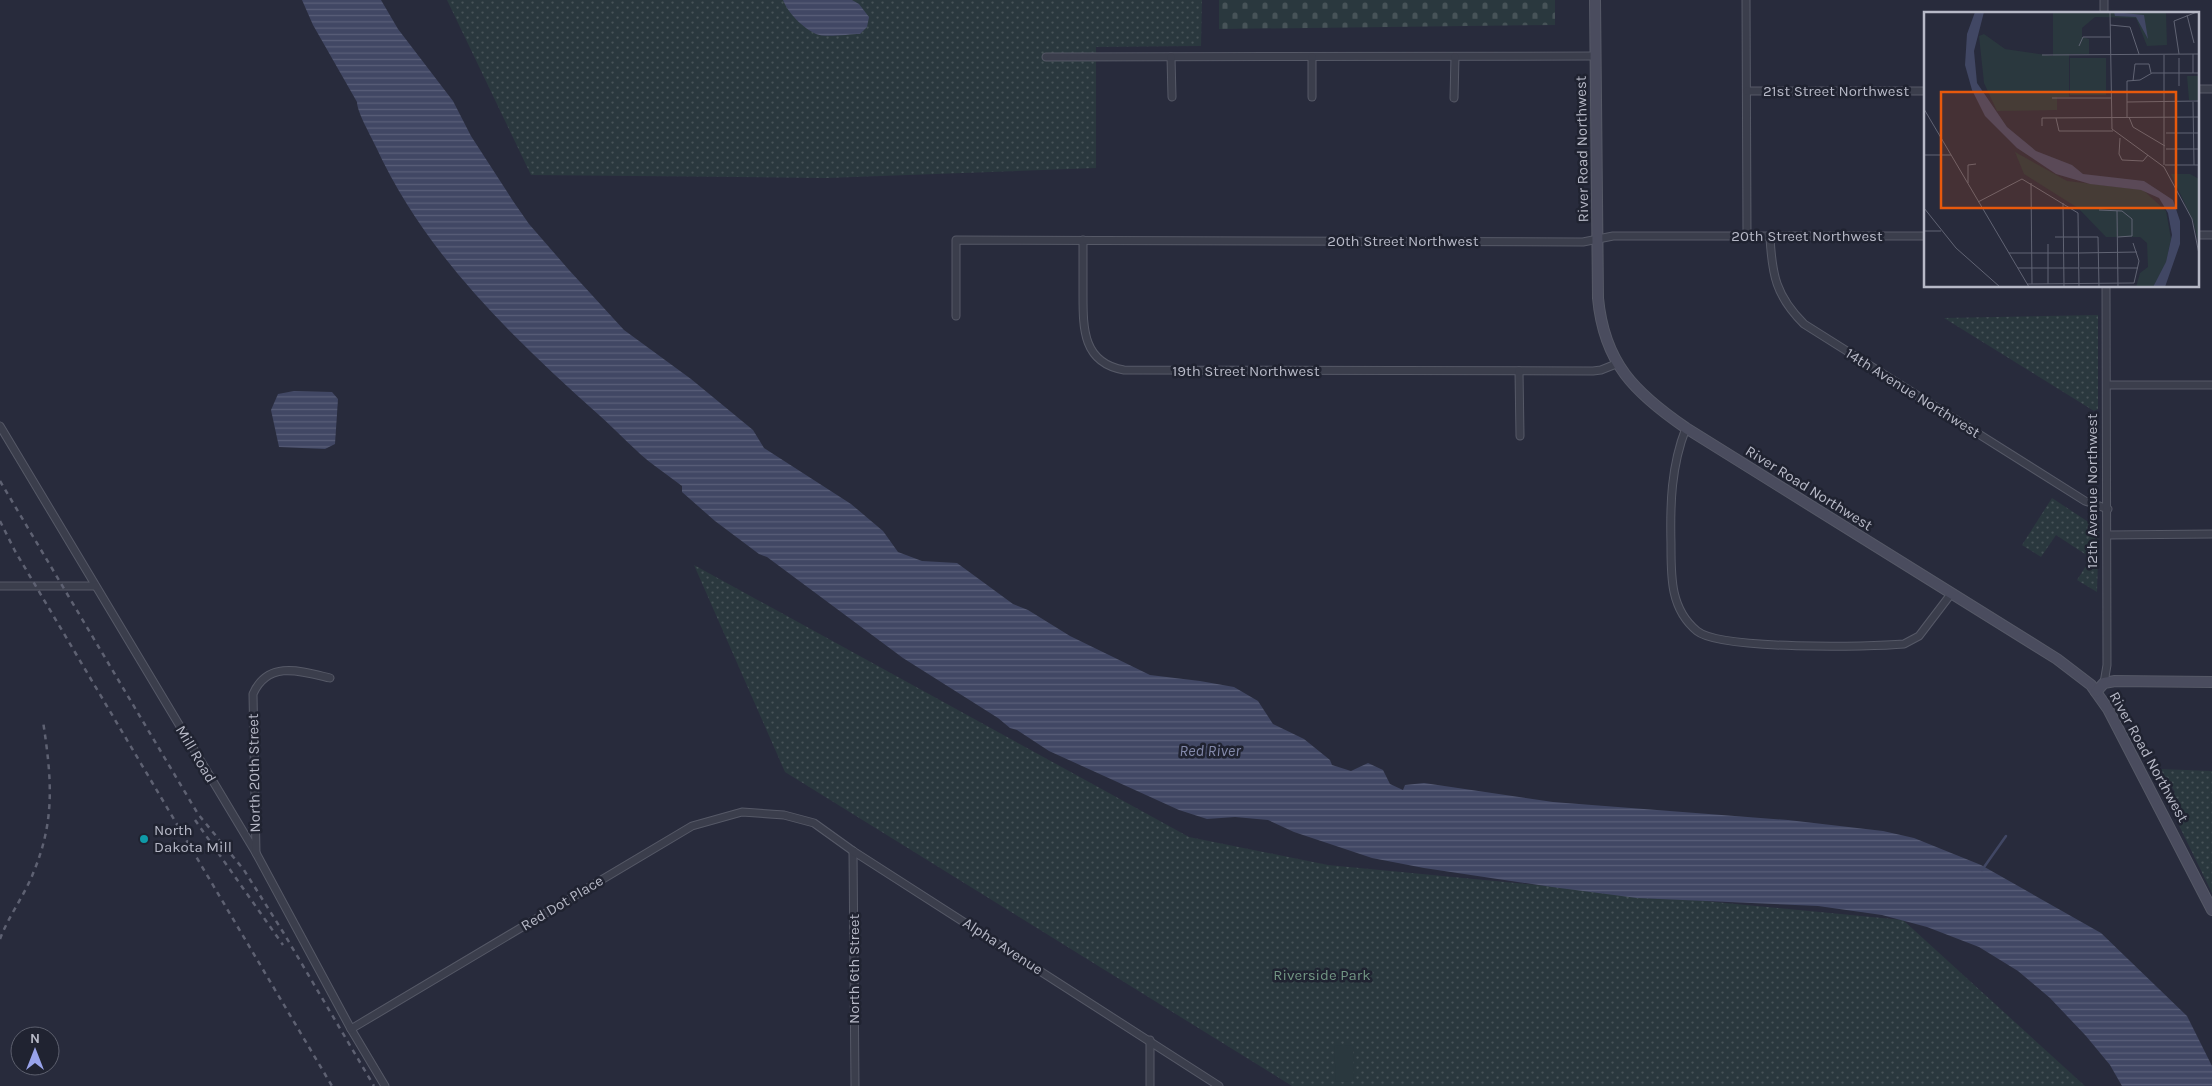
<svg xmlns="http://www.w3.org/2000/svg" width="2212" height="1086" font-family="Karla,sans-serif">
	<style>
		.green { fill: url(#green-dots) }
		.cemetery { fill: url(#cemetery-stones) }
		.pitch { fill: #2a383e }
		.water { fill: url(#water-rules) }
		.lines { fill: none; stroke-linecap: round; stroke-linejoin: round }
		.stream { stroke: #414764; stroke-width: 2.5 }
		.street-casing { stroke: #565967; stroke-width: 9 }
		.secondary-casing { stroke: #565967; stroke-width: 12 }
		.street { stroke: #3b3e4c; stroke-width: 7 }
		.secondary { stroke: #4a4c5e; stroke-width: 10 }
		.rail { stroke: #5e6172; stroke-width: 2.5; stroke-dasharray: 5 5; stroke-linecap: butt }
		.culture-dot { fill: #0f9aa8; stroke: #202331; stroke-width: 2 }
		.labels { text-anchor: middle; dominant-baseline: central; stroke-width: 5; stroke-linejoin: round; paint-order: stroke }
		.street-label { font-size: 15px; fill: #b7b9c7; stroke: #202331 }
		.poi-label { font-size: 15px; fill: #b7b9c7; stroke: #202331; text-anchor: start }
		.park-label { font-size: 15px; fill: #719583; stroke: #202331 }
		.water-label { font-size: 16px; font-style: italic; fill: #8389aa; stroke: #202331 }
		.inset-road { fill: none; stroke: #616474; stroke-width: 1 }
		.view { fill: #e8590c; fill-opacity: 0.15; stroke: #e8590c; stroke-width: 2.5 }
		.inset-edge { fill: none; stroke: #b7b9c7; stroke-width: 2.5 }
	</style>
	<defs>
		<pattern id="green-dots" width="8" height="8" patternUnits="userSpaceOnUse" patternTransform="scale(1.25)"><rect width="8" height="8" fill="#2a383e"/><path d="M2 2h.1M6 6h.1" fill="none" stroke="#475358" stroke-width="1.8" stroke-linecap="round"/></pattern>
		<pattern id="cemetery-stones" width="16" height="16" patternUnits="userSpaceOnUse" patternTransform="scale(1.25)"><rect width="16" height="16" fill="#2a383e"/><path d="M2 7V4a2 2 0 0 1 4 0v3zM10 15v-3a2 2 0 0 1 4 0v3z" fill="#475358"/></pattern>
		<pattern id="water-rules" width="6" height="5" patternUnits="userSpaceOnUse" patternTransform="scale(1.25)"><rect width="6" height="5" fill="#414764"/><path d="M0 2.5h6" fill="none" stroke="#5a5f79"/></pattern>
	</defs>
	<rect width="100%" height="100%" fill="#282b3c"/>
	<g class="green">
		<path d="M447,0H1202L1201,46L1096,47V168L826,178L531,175Z"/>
		<path d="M2098,315V409L2094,411L1944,318Z"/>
		<path d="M2052,498L2099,529L2097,592L2077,580L2091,558L2056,535L2041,557L2022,545Z"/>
		<path d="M694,565L1189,837L1328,865L1903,920L2085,1086H1292L785,772Z"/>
		<path d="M2160,769L2212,771V893L2167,801L2175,792Z"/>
	</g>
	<path class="cemetery" d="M1219,0H1555V25L1219,29Z"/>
	<path class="pitch" d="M1353,1045L1354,1081L1336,1082L1334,1046Z"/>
	<g class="water">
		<path d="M302,0H381L398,29L453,101L471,136L513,201L529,224L569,270L624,330L691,379L753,430L764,448L851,504L883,531L898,552L922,561L957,563L1013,604L1028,610L1070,636L1150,675L1200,681L1234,687L1258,701L1273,724L1304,739L1330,760L1332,765L1351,771L1368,763L1383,770L1390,784L1403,790L1405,785L1424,783L1553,802L1788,820L1883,831L1914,838L1981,865L2101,933L2187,1016L2212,1066V1086H2122L2110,1065L2086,1036L2050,998L2018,971L1979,947L1927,927L1882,915L1818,906L1637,898L1552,887L1424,868L1372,858L1294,832L1268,820L1235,817L1207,819L1179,810L1049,751L1017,730L1010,728L998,718L903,658L767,557L759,554L715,521L682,492V486C673,479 664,473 655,466C637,453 616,430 599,415C512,337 425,254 376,147C371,136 357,112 357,102L313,25Z"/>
		<path d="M783,0H852L859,4L869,17L867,27L860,34C849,34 825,38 816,34C803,28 788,13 783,0Z"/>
		<path d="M294,391L332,392L338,399L335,444L325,449L279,447L271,410L278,394Z"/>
	</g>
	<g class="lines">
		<path class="stream" d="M1982,870L2006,836"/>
		<g class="street-casing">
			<g id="street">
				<path d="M1746,0L1747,236"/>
				<path d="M2104,0V14"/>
				<path d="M1046,57L1595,56"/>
				<path d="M1171,57L1172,97"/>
				<path d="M1312,57V97"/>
				<path d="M2198,89H2212"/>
				<path d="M1747,91H1926"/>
				<path d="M1454,98L1455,57"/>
				<path d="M2198,235H2212"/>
				<path d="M1770,237C1772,275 1776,296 1804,324L2085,501L2108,509"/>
				<path d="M1083,240C1083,258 1083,276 1083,295C1083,329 1083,363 1124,370L1593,371L1601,370L1616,364"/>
				<path d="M956,316V240L1583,242L1613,236H1926"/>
				<path d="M1519,371L1520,436"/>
				<path d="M2107,385H2212"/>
				<path d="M0,426L256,853L351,1029L385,1086"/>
				<path d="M1686,428C1671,466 1670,505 1671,544C1671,576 1670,609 1697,631C1720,650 1870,647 1904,644L1919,636L1951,594"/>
				<path d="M2108,535L2212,534"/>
				<path d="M0,586H95"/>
				<path d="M2104,683L2107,665L2106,286"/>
				<path d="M853,851L855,1086"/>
				<path d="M256,853L253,694C268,660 301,671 330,678"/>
				<path d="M351,1029L692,826L742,812L784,815L814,823L853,851L1219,1086"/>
				<path d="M1150,1040V1086"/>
			</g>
		</g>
		<g class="secondary-casing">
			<g id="secondary">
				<path d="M1595,0L1598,298C1604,363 1635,393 1686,428L2057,659L2091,685L2108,709L2212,910"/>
				<path d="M2096,692L2104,683L2115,681L2212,682"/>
			</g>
		</g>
		<use href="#street" class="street"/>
		<use href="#secondary" class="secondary"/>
		<g class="rail">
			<path d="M0,481L198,814L244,870L283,932L374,1086"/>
			<path d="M0,521L15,551L332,1086"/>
			<path d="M195,820L283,945"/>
			<path d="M0,939C9,915 25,895 34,871C56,818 51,775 43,721"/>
		</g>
	</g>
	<circle class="culture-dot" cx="144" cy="839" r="5"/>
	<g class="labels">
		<g class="street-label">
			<text x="1836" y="91">21st Street Northwest</text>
			<text transform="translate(1582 149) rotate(-91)">River Road Northwest</text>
			<text x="1807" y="236">20th Street Northwest</text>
			<text x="1403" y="241">20th Street Northwest</text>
			<text x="1246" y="371">19th Street Northwest</text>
			<text transform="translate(1913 393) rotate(32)">14th Avenue Northwest</text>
			<text transform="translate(1809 488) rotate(32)">River Road Northwest</text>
			<text transform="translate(2092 491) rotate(-90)">12th Avenue Northwest</text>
			<text transform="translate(196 754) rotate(59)">Mill Road</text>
			<text transform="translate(2149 757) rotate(61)">River Road Northwest</text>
			<text transform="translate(254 773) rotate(-91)">North 20th Street</text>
			<text transform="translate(562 903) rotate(-31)">Red Dot Place</text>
			<text transform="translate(1003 946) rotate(33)">Alpha Avenue</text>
			<text transform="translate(854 969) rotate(-90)">North 6th Street</text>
		</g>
		<g class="poi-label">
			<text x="154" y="830">North<tspan x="154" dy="17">Dakota Mill</tspan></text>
		</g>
		<g class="park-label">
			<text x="1322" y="975">Riverside Park</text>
		</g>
		<g class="water-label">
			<text x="1210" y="750">Red River</text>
		</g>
	</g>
	<g transform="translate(1924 12)">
		<rect width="275" height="275" fill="#282b3c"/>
		<path d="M129,0H242L243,33L223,34L212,6L171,5L158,16V25L165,27V42H145V85H133V98L73,99L60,71L55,24L60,22L81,37L129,44ZM263,64H275V88H265ZM91,140L143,169L219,178L242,199L247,227L242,251L229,275H212L216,261L224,255L223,231L216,225H182L154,196L100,162ZM247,162H266L275,167V232L269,209Z" fill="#2a383e"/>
		<path d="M146,46H182V83H146Z" fill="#2a383e"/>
		<path d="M51,0H60L50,39L53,71L83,115L112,139L148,153L159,162L220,169L249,188L256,209V232L241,275H229L242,250L248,223L244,201L235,186L217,178L166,172L132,162L93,136L61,104L48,78L41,53L43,22ZM190,0L220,3L224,27L212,5L191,4Z" fill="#414764"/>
		<path class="inset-road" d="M186,0L188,117L240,155L268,207L275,242M263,3L270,31M186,13L206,15L215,42M155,34L159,25H186M255,42L250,9L273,0M269,42V61M118,43L275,42M255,46V74M209,69L211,52H225L227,61M128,86H187M203,90L275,89M269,90L270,153M0,97L105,275M203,105V69L216,68L228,61H275M205,105L209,115L241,134M132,106L135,119H189M118,114V106L275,105M242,121H275M196,126L195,142L198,148L219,149L224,143M242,137H275M0,143H27M240,153V43M241,153H275M44,171V153L52,152M107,171L108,272M54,190L98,167L154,201L155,275M139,191L140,275M0,196L32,236L76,275M175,198L198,199L208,207V224L194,225M193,199L194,275M0,219H17M131,225H174L175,275M124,232V272M85,241H155M155,241L213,240M94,256H155M156,256H214M103,272L210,271L215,249L209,231"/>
		<path class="view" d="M17,80H252V196H17Z"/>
		<rect width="275" height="275" class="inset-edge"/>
	</g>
	<g transform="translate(35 1051)"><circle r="24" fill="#202331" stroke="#5c5f6d"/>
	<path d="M0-4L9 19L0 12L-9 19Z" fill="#98a3eb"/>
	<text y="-8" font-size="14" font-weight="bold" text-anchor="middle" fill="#b7b9c7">N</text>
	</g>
</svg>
